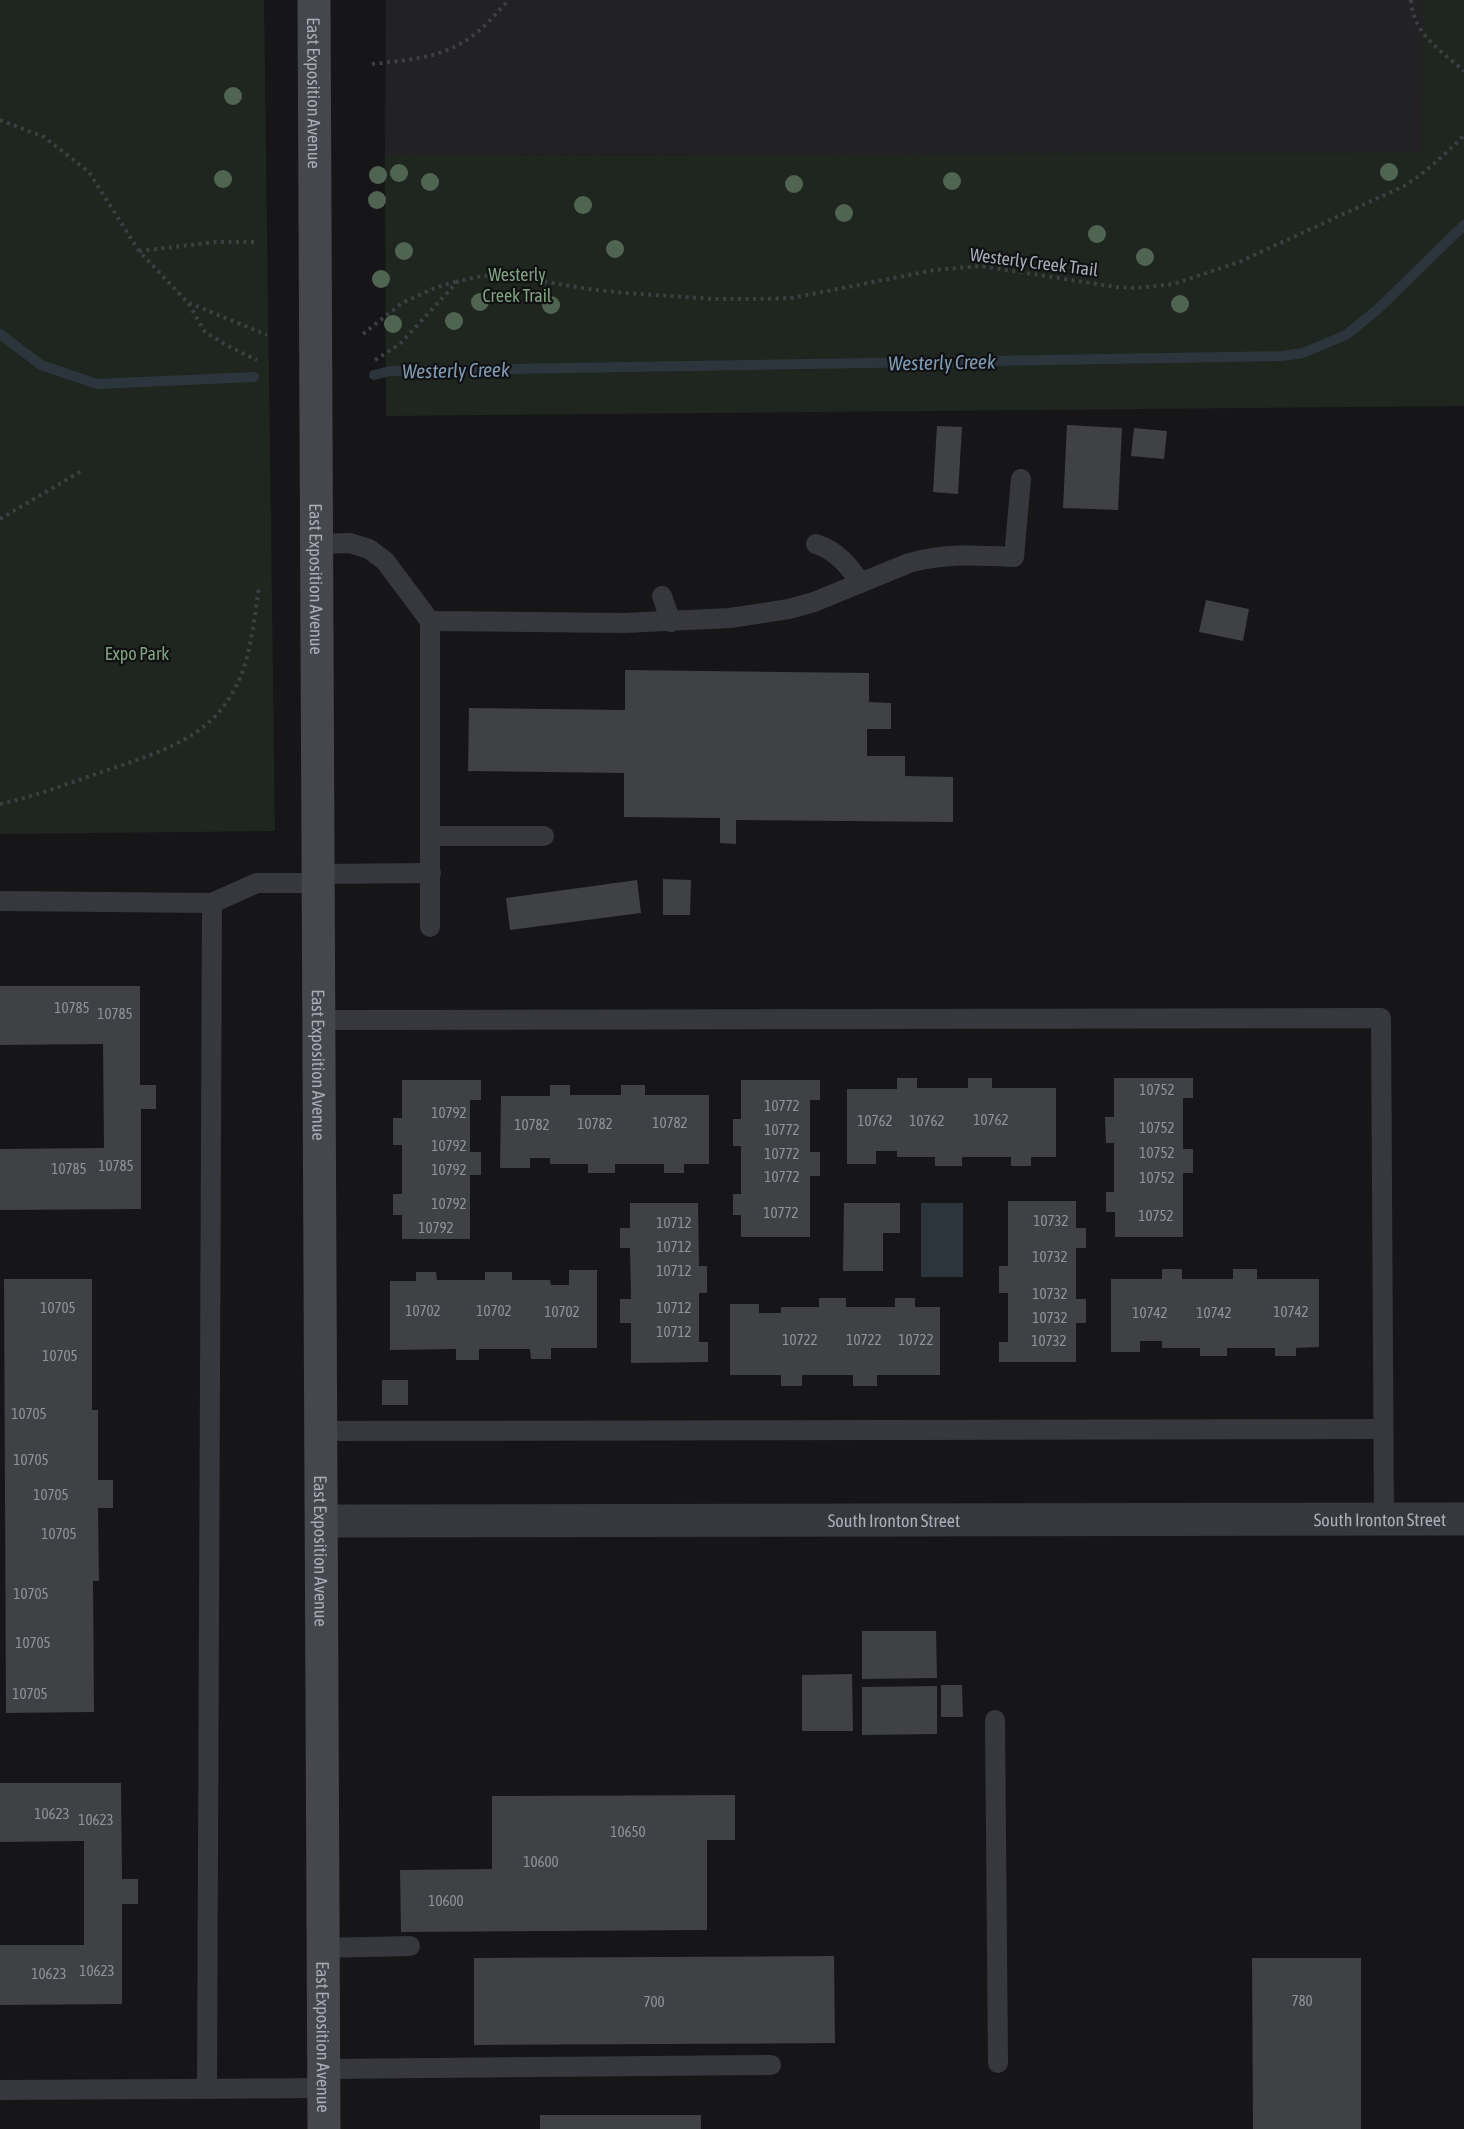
<svg xmlns="http://www.w3.org/2000/svg" width="1464" height="2129" font-family="'Asap Condensed',sans-serif">
	<style>
		.built { fill: #222225 }
		.green { fill: #1e261f }
		.water { fill: #2c353c }
		.lines { fill: none; stroke-linecap: round; stroke-linejoin: round }
		.stream { stroke: #2c353c; stroke-width: 10 }
		.building { fill: #404145 }
		.path { stroke: #3d3f44; stroke-width: 4; stroke-dasharray: 3 4.5; stroke-linecap: butt }
		.lane { stroke: #37383d; stroke-width: 20 }
		.street { stroke: #37383d; stroke-width: 33 }
		.secondary { stroke: #45474d; stroke-width: 33 }
		.tree { fill: #506452 }
		.labels { text-anchor: middle; dominant-baseline: central; stroke-width: 4.5; stroke-linejoin: round; paint-order: stroke }
		.number-label { font-size: 15px; fill: #8e929b }
		.street-label { font-size: 18px; fill: #a8adb8; stroke: #111113 }
		.park-label { font-size: 18px; fill: #7fa381; stroke: #111113 }
		.water-label { font-size: 20px; font-style: italic; fill: #7f9bb3; stroke: #111113 }
	</style>
	<rect width="100%" height="100%" fill="#161618"/>
	<path class="built" d="M386,0H1423V153L385,155Z"/>
	<g class="green">
		<path d="M0,0H264L275,831L0,834Z"/>
		<path d="M1423,0H1464V406L386,416L385,155L1422,153Z"/>
	</g>
	<rect class="water" x="921" y="1203" width="42" height="74"/>
	<g class="lines">
		<g class="stream">
			<path d="M0,334L41,365L97,384L254,377"/>
			<path d="M374,375L390,371L1282,356L1303,353L1346,335L1378,309L1464,225"/>
		</g>
	</g>
	<g class="building">
		<path d="M1067,425L1122,428L1118,510L1063,508Z"/>
		<path d="M937,426L962,427L958,494L933,492Z"/>
		<path d="M1134,428L1167,431L1164,459L1131,456Z"/>
		<path d="M1206,600L1249,609L1243,641L1199,632Z"/>
		<path d="M625,670L869,673V702L891,703V729H867V756H905V776L953,777V822L736,820V844L720,843V818L624,817V773L468,771L469,708L625,710Z"/>
		<path d="M663,879L691,880L690,915H663Z"/>
		<path d="M637,880L641,913L510,930L506,898Z"/>
		<path d="M0,986H140V1085H156V1109H141V1209L0,1210V1149L104,1148L103,1044L0,1045Z"/>
		<path d="M897,1078H917V1088H968V1078H992V1088H1056V1157H1031V1166H1011V1157H962V1166H935V1157H897V1151H876V1164H847V1089H897Z"/>
		<path d="M1114,1078H1193V1098H1183V1149H1193V1173H1183V1237H1115V1212H1106V1192H1114V1143H1106L1105,1117H1114Z"/>
		<path d="M402,1080H481V1100H470V1152H481V1175H470V1239H402V1215H393V1194H402V1145H393V1118H402Z"/>
		<path d="M741,1080H820V1100H810V1152H820V1176H810V1237H741V1215H733V1194H741V1146H733V1119H741Z"/>
		<path d="M550,1085H570V1095H621V1085H645V1095H709V1164H684V1173H664V1164H615V1173H588V1164H550V1158H530V1168H500L501,1096H550Z"/>
		<path d="M1008,1201H1076V1228H1086V1248H1076V1299H1086V1323H1076V1362H999V1342H1008V1293H999V1266H1008Z"/>
		<path d="M630,1203H698L699,1266H707V1293H699V1342H708V1362L631,1363V1323H620V1299H631L630,1248H620V1228H630Z"/>
		<path d="M844,1203H900V1233H883V1271H843Z"/>
		<path d="M1162,1269H1182V1279H1233V1269H1257V1279H1319V1347L1296,1348V1356H1275V1348H1227V1356H1200V1348H1162V1341H1140V1352H1111V1279H1162Z"/>
		<path d="M569,1270H597V1348H551V1359H531L530,1349H479V1360H456V1349L390,1350V1281H416V1272H436L437,1280H485V1272H512V1280H550L551,1285H569Z"/>
		<path d="M4,1279H92V1410H98V1480H113V1508H98L99,1581H93L94,1712L6,1713Z"/>
		<path d="M819,1298H846V1307H895V1298H915V1307H940V1375H877V1386H853V1375H802V1386H781V1375H730V1304H759V1313H781V1307H819Z"/>
		<rect x="382" y="1380" width="26" height="25"/>
		<path d="M862,1631H936L937,1678L862,1679Z"/>
		<path d="M852,1674L853,1731H802V1675Z"/>
		<path d="M941,1685H962L963,1717H941Z"/>
		<path d="M937,1686V1734L862,1735V1687Z"/>
		<path d="M0,1783H121L122,1879H138V1904H122V2004L0,2005V1945H84V1841L0,1842Z"/>
		<path d="M735,1795V1840H707V1930L401,1932L400,1870L492,1869V1796Z"/>
		<path d="M834,1956L835,2043L474,2045V1958Z"/>
		<path d="M1252,1958H1361V2129H1253Z"/>
		<rect x="540" y="2115" width="161" height="14"/>
	</g>
	<g class="lines">
		<g class="path">
			<path d="M1411,0C1413,34 1440,50 1464,71"/>
			<path d="M372,64C409,60 445,58 475,34C488,24 498,11 509,0"/>
			<path d="M0,120L44,137L89,172L139,251L188,303L205,332L230,347L257,360"/>
			<path d="M139,251L216,242H256"/>
			<path d="M189,303L267,335"/>
			<path d="M363,334L402,303L437,287L458,281"/>
			<path d="M375,360L400,344L458,281L482,276L505,275L595,290L626,293L715,299H756L792,298L934,270L981,266L1116,287L1137,288L1174,284L1239,262L1404,186C1427,171 1445,155 1464,135"/>
			<path d="M0,519L83,470"/>
			<path d="M0,804C33,797 64,785 96,774C138,759 195,745 223,707C250,673 253,628 259,586"/>
		</g>
		<g class="lane">
			<path d="M316,544L350,543L369,549L385,561L430,621V927"/>
			<path d="M816,544C837,551 848,565 861,583"/>
			<path d="M662,596L671,622"/>
			<path d="M430,621L624,623L730,618L789,609L814,602L909,563C944,553 978,555 1014,557L1021,479"/>
			<path d="M431,836H544"/>
			<path d="M319,874L431,873"/>
			<path d="M0,901L212,903L257,883H319"/>
			<path d="M320,1020L1381,1018L1384,1519"/>
			<path d="M321,1431L1383,1429"/>
			<path d="M995,1720L998,2063"/>
			<path d="M323,1948L410,1946"/>
			<path d="M324,2069L771,2065"/>
			<path d="M207,2089L212,903"/>
			<path d="M0,2090L324,2088"/>
		</g>
		<path class="street" id="s1" d="M322,1521L1464,1519"/>
		<path class="secondary" id="s2" d="M314,0L324,2129"/>
	</g>
	<g class="tree">
		<circle cx="233" cy="96" r="9"/>
		<circle cx="1389" cy="172" r="9"/>
		<circle cx="399" cy="173" r="9"/>
		<circle cx="378" cy="175" r="9"/>
		<circle cx="223" cy="179" r="9"/>
		<circle cx="952" cy="181" r="9"/>
		<circle cx="430" cy="182" r="9"/>
		<circle cx="794" cy="184" r="9"/>
		<circle cx="377" cy="200" r="9"/>
		<circle cx="583" cy="205" r="9"/>
		<circle cx="844" cy="213" r="9"/>
		<circle cx="1097" cy="234" r="9"/>
		<circle cx="615" cy="249" r="9"/>
		<circle cx="404" cy="251" r="9"/>
		<circle cx="1145" cy="257" r="9"/>
		<circle cx="381" cy="279" r="9"/>
		<circle cx="480" cy="302" r="9"/>
		<circle cx="1180" cy="304" r="9"/>
		<circle cx="551" cy="305" r="9"/>
		<circle cx="454" cy="321" r="9"/>
		<circle cx="393" cy="324" r="9"/>
	</g>
	<g class="labels">
		<g class="number-label">
			<text x="72" y="1007">10785</text>
			<text x="115" y="1013">10785</text>
			<text x="1157" y="1089">10752</text>
			<text x="782" y="1105">10772</text>
			<text x="449" y="1112">10792</text>
			<text x="991" y="1119">10762</text>
			<text x="875" y="1120">10762</text>
			<text x="927" y="1120">10762</text>
			<text x="670" y="1122">10782</text>
			<text x="595" y="1123">10782</text>
			<text x="532" y="1124">10782</text>
			<text x="1157" y="1127">10752</text>
			<text x="782" y="1129">10772</text>
			<text x="449" y="1145">10792</text>
			<text x="1157" y="1152">10752</text>
			<text x="782" y="1153">10772</text>
			<text x="116" y="1165">10785</text>
			<text x="69" y="1168">10785</text>
			<text x="449" y="1169">10792</text>
			<text x="782" y="1176">10772</text>
			<text x="1157" y="1177">10752</text>
			<text x="449" y="1203">10792</text>
			<text x="781" y="1212">10772</text>
			<text x="1156" y="1215">10752</text>
			<text x="1051" y="1220">10732</text>
			<text x="674" y="1222">10712</text>
			<text x="436" y="1227">10792</text>
			<text x="674" y="1246">10712</text>
			<text x="1050" y="1256">10732</text>
			<text x="674" y="1270">10712</text>
			<text x="1050" y="1293">10732</text>
			<text x="58" y="1307">10705</text>
			<text x="674" y="1307">10712</text>
			<text x="423" y="1310">10702</text>
			<text x="494" y="1310">10702</text>
			<text x="562" y="1311">10702</text>
			<text x="1291" y="1311">10742</text>
			<text x="1150" y="1312">10742</text>
			<text x="1214" y="1312">10742</text>
			<text x="1050" y="1317">10732</text>
			<text x="674" y="1331">10712</text>
			<text x="800" y="1339">10722</text>
			<text x="864" y="1339">10722</text>
			<text x="916" y="1339">10722</text>
			<text x="1049" y="1340">10732</text>
			<text x="60" y="1355">10705</text>
			<text x="29" y="1413">10705</text>
			<text x="31" y="1459">10705</text>
			<text x="51" y="1494">10705</text>
			<text x="59" y="1533">10705</text>
			<text x="31" y="1593">10705</text>
			<text x="33" y="1642">10705</text>
			<text x="30" y="1693">10705</text>
			<text x="52" y="1813">10623</text>
			<text x="96" y="1819">10623</text>
			<text x="628" y="1831">10650</text>
			<text x="541" y="1861">10600</text>
			<text x="446" y="1900">10600</text>
			<text x="97" y="1970">10623</text>
			<text x="49" y="1973">10623</text>
			<text x="1302" y="2000">780</text>
			<text x="654" y="2001">700</text>
		</g>
		<g class="street-label">
			<text stroke="none"><textPath href="#s2" startOffset="93">East Exposition Avenue</textPath></text>
			<text transform="translate(1034 262) rotate(7)">Westerly Creek Trail</text>
			<text stroke="none"><textPath href="#s2" startOffset="579">East Exposition Avenue</textPath></text>
			<text stroke="none"><textPath href="#s2" startOffset="1065">East Exposition Avenue</textPath></text>
			<text stroke="none"><textPath href="#s1" startOffset="1058">South Ironton Street</textPath></text>
			<text stroke="none"><textPath href="#s1" startOffset="572">South Ironton Street</textPath></text>
			<text stroke="none"><textPath href="#s2" startOffset="1551">East Exposition Avenue</textPath></text>
			<text stroke="none"><textPath href="#s2" startOffset="2037">East Exposition Avenue</textPath></text>
		</g>
		<g class="park-label">
			<text x="517" y="274">Westerly<tspan x="517" dy="21">Creek Trail</tspan></text>
			<text x="137" y="653">Expo Park</text>
		</g>
		<g class="water-label">
			<text transform="translate(942 362) rotate(-1)">Westerly Creek</text>
			<text transform="translate(456 370) rotate(-1)">Westerly Creek</text>
		</g>
	</g>
</svg>
